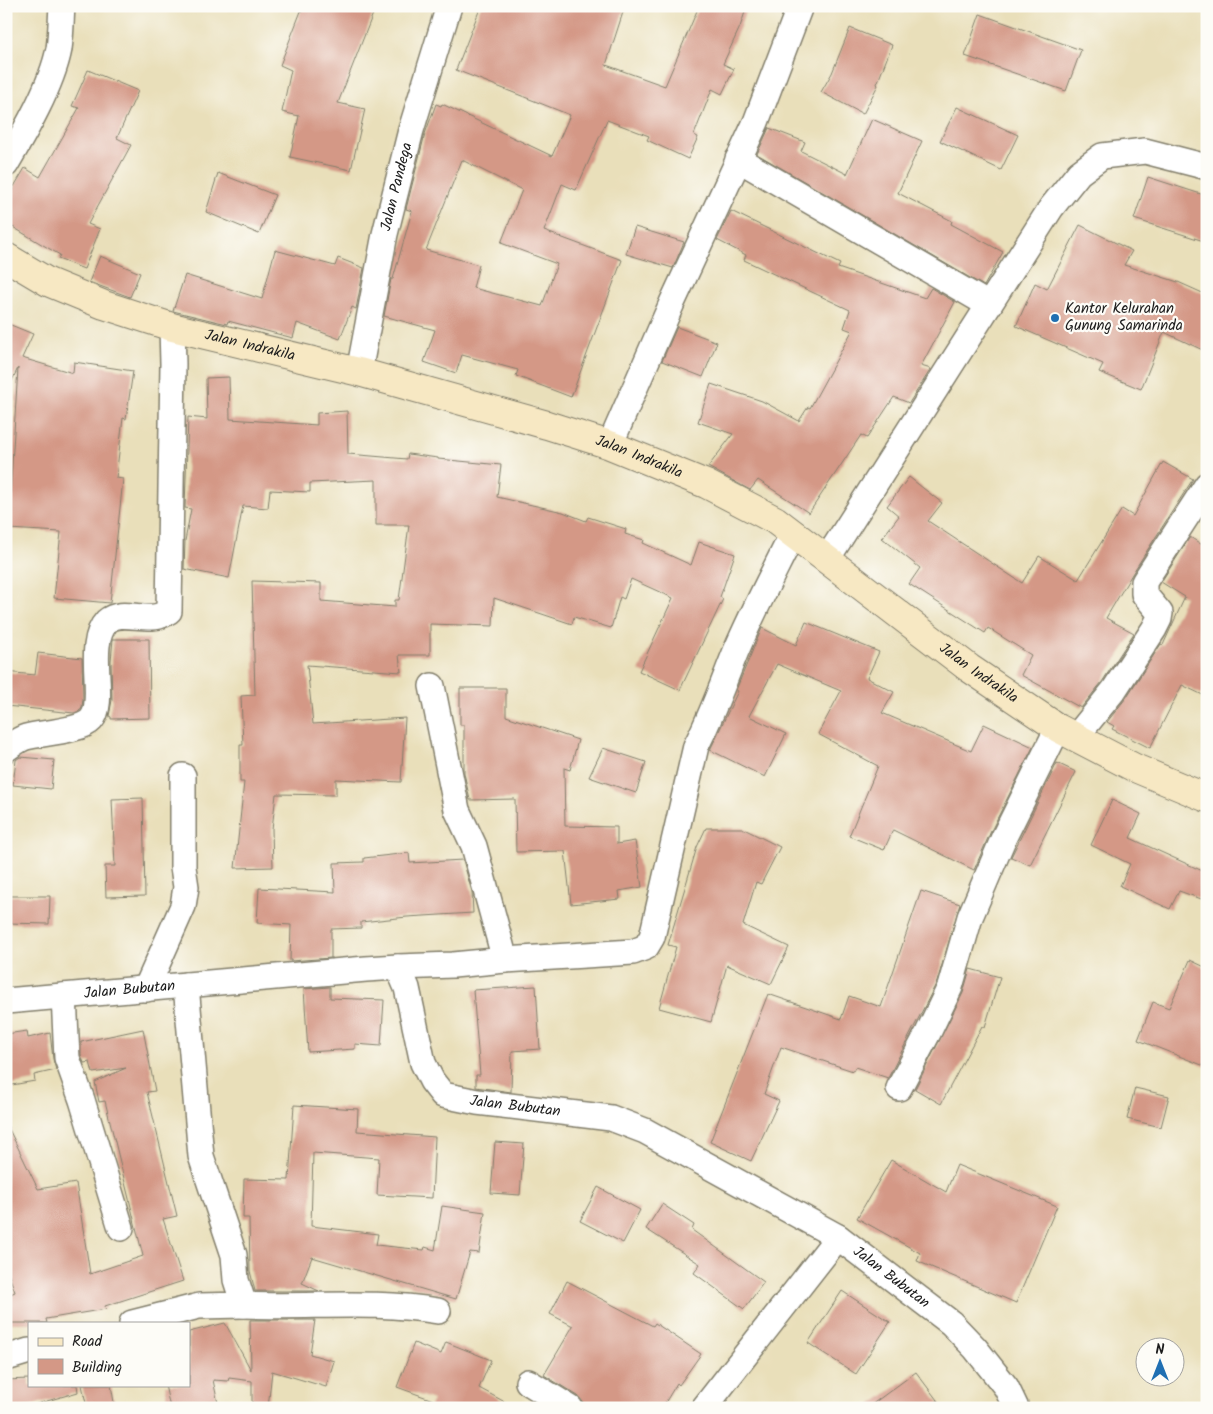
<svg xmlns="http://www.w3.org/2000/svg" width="1213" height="1414" font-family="Kalam,sans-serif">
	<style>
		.building { fill: #d49886; fill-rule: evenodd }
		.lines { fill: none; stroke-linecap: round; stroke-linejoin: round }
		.street-casing { stroke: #827e6b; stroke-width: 28 }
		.secondary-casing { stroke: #827e6b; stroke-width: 30 }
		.street { stroke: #fff; stroke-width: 25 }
		.secondary { stroke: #f7e8c3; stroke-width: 28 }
		.poi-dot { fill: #1f6fb2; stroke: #fdfcf7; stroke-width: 2 }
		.labels { text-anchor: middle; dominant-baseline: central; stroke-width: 4.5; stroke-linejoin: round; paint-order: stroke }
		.street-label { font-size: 15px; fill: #1c1c1c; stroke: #fdfcf7 }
		.poi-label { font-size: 15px; fill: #1c1c1c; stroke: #fdfcf7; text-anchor: start }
	</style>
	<rect width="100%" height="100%" fill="#fdfcf7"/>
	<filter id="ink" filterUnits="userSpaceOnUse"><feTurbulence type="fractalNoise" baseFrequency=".02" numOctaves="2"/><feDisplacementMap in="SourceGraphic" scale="10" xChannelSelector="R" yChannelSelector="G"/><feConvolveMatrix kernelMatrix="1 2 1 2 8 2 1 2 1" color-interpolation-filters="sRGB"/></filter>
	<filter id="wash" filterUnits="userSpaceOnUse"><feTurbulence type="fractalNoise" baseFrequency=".0096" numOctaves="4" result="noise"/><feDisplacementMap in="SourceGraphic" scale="20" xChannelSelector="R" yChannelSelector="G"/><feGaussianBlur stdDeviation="1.12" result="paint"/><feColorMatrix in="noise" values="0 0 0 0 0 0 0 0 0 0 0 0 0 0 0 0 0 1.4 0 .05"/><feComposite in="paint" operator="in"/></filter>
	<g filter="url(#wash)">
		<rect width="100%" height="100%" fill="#e9dfba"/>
		<g id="blocks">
			<g class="building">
				<path d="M303,6H376L338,103L365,109L351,170L290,157L299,116L282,112L291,70L280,65Z"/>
				<path d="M481,6H625L606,65L665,86L699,6H747L740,27L723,64L734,69L722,94L712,89L694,135L698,137L688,159L647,140L649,136L607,120L576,190L562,184L544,231L622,260L571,397L516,376L518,370L462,355L456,373L424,362L435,330L384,316L391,279H393L412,211L406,209L425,134L436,104L441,106L442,104L552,156L570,115L456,70ZM462,160L522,190L501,243L557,264L542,306L473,288L479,265L426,250Z"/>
				<path d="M980,14L1081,50L1066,91L965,56Z"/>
				<path d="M850,28L892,45L877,84L878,85L863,114L821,92L832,73Z"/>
				<path d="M88,70L138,91L117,138L131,145L88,224L100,229L84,269L58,259L60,255L6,223V200L25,168L40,177L79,108L72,106Z"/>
				<path d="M957,107L1018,135L1001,170L940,141Z"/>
				<path d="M872,119L922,141L898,193L952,221L951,224L1003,252L984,286L757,154L769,128L805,142L801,151L847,174Z"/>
				<path d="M218,173L275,195L259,234L206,212Z"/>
				<path d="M1148,177L1207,196V242L1134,219Z"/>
				<path d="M731,211L840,264L838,268L925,298L931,288L955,302L921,366L931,369L909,403L894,397L867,438L861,435L809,513L758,480L750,490L708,467L733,434L698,422L711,384L762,401L799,421L808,407L810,408L852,331L844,328L850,310L744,260L746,255L717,240Z"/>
				<path d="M1080,225L1132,251L1124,265L1178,282L1207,295V352L1164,332L1141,389L1099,372L1103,364L1016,326L1035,283L1047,289Z"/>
				<path d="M635,227L684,242L673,268L626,254Z"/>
				<path d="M275,250L335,266L338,258L364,268L356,309L352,307L340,339L297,323L293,338L228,321L227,324L173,311L185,275L262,299Z"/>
				<path d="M100,256L140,273L130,297L89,282Z"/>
				<path d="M6,323L33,334L22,358L73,373L74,362L133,371L126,419L123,418L116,478L123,479L110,603L54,598L61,532L8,529L18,368L6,393Z"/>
				<path d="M677,327L717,342L703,377L662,361Z"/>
				<path d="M229,377L230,419L317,425V413L347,411L348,454L407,459L408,454L438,458V459L501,465L497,497L563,512L586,521L588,517L626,529L625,534L644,540L643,543L691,565L699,542L735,554L720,597L723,599L680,690L639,671L673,598L631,579L624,599L620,597L611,628L574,617L572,624L494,598L493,626L430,624V655H399L401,672L307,665L313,724L405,718L401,782L336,779V795L276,794L272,829L273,867L235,868L244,782H240V745H243L241,696L255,695L252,581L321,583V601L395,607V600H399L409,525H376V480L310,483V492L270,490L268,508L243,506L229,578L184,569L185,541L191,509L185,508L188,417L207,419L206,378Z"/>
				<path d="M1163,462L1193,479L1132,574L1106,618L1134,633L1102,682L1081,708L1021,675L1031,655L988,628L985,633L909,584L920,568L882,538L899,516L887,506L909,477L942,503L928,521L1022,583L1039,556L1078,580L1122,509L1133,516Z"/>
				<path d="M1190,537L1207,548V697L1182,685L1150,748L1112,729L1114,726L1107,722L1126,698L1161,644L1163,645L1185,597L1161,582Z"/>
				<path d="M806,622L879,652L867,678L894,692L882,713L971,751L984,724L1033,747L991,831L974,870L893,830L884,850L849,836L878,766L818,734L841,691L777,664L749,716L786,734L765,777L710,750L738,691L736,690L762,628L796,645Z"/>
				<path d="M113,639H149L150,718L111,719V717L109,716L112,700L111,661Z"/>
				<path d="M38,653L82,658L83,699L82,707L79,711L74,713L6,706V672L35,675Z"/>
				<path d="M460,688H506V716L578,740L570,770L564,768L565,826L617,827V844L635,841L642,887L619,891L620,899L571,904L565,851L516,852L515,799L470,800L464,773V725H460Z"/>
				<path d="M603,748L646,762L636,793L589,777Z"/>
				<path d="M20,757L54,760L51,789L13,785L16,760Z"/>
				<path d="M1057,763L1076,772L1030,865L1011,857Z"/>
				<path d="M143,798L145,896L106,897L105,866H115L112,799Z"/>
				<path d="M1112,800L1141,814L1130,838L1207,873V901L1179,891L1170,909L1120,886L1130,864L1091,845Z"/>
				<path d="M706,828H742L780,847L761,884L756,882L743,925L789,947L771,984L727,965L711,1022L659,1008L676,947L668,945L697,847Z"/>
				<path d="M409,853L410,863L463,860L472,892L473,913L407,917L361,922V928L331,929V958L290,961L291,925L257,923L259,888L335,892L334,863L364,862V858Z"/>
				<path d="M921,891L960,904L937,982L888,1078L855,1067L853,1071L781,1047L764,1094L779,1101L751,1161L710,1142L768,994L841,1019L849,996L881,1007Z"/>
				<path d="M6,896H50L49,924L6,923Z"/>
				<path d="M1190,960L1207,968V1067L1138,1040L1153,1002L1169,1008Z"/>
				<path d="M970,969L1000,977L985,1027L982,1026L941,1104L915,1089L963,993Z"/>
				<path d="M536,986L540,1049L512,1051L511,1092L476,1087V1075H480L473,990Z"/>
				<path d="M330,987V998L384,1000L381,1046L355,1044V1049L308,1052L304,989Z"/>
				<path d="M143,1029L155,1091L147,1092L177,1216L163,1219L183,1281L105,1306L106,1309L46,1319L47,1323H6V1296L15,1292L6,1267V1123L38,1189L76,1183L90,1274L143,1256L105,1101L99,1102L95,1082L126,1068L93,1073L90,1062L84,1063L81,1055V1042Z"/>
				<path d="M27,1031L28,1038L50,1033L53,1059L56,1070L34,1075L35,1081L6,1086V1034Z"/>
				<path d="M1135,1088L1169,1096L1161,1127L1127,1119Z"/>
				<path d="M294,1105L358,1109L357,1131L435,1137L432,1198L377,1195L379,1158L313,1153L311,1226L378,1234L376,1245L424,1250L425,1247L435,1250L442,1206L485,1212L479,1253L470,1252L456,1299L312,1257L302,1283L319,1291H255L250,1271L249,1218H243L244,1179L289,1180Z"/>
				<path d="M495,1142L524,1144L520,1195L491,1193Z"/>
				<path d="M891,1160L946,1192L957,1165L1057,1206L1016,1303L917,1261L920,1253L857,1218Z"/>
				<path d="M598,1187L640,1210L623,1243L580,1221Z"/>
				<path d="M662,1204L694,1225L692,1230L764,1282L744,1309L694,1273L700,1264L646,1229Z"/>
				<path d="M567,1281L653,1326L655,1323L701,1354L679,1385L677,1383L662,1408H584L583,1402L578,1396L544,1375L573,1326L550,1314Z"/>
				<path d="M842,1291L890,1322L856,1374L808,1343Z"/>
				<path d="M250,1320H315L310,1354L334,1361L326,1387L272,1371L268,1408H252V1381L229,1378L228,1381L213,1380L219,1408H170L165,1385H189V1332L225,1323L251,1370Z"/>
				<path d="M446,1342L491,1360L479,1388L516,1408H429L433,1400L397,1387L414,1343L441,1354Z"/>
				<path d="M916,1372L943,1408H867Z"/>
				<path d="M29,1379V1385H77L78,1392L23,1408H6V1380Z"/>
				<path d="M82,1385H111L115,1408H87Z"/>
				<path d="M530,1400L542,1408H526Z"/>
			</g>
		</g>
	</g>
	<g filter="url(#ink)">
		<use href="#blocks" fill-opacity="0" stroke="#827e6b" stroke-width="1"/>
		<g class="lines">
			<g class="street-casing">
				<g id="street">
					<path d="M738,159L989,305"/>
					<path d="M6,164C25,132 52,85 59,49C61,35 61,20 62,6"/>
					<path id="s1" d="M359,372L385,234L411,130L449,6"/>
					<path d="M610,445L672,303L756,122L800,6"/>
					<path d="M827,559L1051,208L1079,173L1102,156L1145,151L1207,167"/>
					<path d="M1076,737L1114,690L1154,629L1159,619L1160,613L1144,594V582L1207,485"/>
					<path d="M6,749C12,745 19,739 26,737C41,733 81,731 91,720C108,702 84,645 107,621C120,609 143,621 159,616C162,615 166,613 169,611L173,364L172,327"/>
					<path d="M505,960L633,952L646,947L652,937L696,746C712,715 723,683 736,651C753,611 774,572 793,533"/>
					<path d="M398,967L453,965L505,960L474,846L457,810L432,686"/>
					<path d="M146,989L183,906L186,887L183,867V776"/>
					<path d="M64,996L67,1058L82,1100L121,1228"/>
					<path id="s2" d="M6,1001L366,969L398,967L407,988L423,1063L432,1081L443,1095L477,1102L611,1118L645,1131L838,1237L951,1323L975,1348L1006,1387L1016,1408"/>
					<path d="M899,1088L928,1033L950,987L970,917L1004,837L1058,728"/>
					<path d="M244,1305C309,1308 373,1300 438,1311"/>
					<path d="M132,1323L199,1306L244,1305L236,1280L234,1255L201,1156L186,985"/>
					<path d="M6,1358L29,1351"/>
					<path d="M528,1382L570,1408"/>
					<path d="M704,1408L838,1237"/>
				</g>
			</g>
			<g class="secondary-casing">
				<g id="secondary">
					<path id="s3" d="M6,257L48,282L104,305L172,327L359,372L547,425L610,445L706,484L775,520L969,668L1058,728L1135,768L1207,798"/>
				</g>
			</g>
			<use href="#street" class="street"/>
			<use href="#secondary" class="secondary"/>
		</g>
	</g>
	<circle class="poi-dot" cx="1055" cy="318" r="5"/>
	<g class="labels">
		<g class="street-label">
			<text stroke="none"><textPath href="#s1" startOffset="189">Jalan Pandega</textPath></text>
			<text stroke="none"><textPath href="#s3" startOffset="261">Jalan Indrakila</textPath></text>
			<text stroke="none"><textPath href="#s3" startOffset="666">Jalan Indrakila</textPath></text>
			<text stroke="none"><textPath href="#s3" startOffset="1071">Jalan Indrakila</textPath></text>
			<text stroke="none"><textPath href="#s2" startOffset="124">Jalan Bubutan</textPath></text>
			<text stroke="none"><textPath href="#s2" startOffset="604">Jalan Bubutan</textPath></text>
			<text stroke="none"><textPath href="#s2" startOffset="1024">Jalan Bubutan</textPath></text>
		</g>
		<g class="poi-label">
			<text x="1065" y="309">Kantor Kelurahan<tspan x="1065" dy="17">Gunung Samarinda</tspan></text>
		</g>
	</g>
	<rect width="1213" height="1414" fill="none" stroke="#fdfcf7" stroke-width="25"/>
	<rect x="28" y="1322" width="162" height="65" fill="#fdfcf7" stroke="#a3a29f"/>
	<rect x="38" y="1338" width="25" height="8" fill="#f7e8c3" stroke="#a3a29f"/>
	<text x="72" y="1346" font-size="15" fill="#1c1c1c">Road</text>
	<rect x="38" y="1359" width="25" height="15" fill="#d49886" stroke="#a3a29f"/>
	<text x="72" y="1372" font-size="15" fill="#1c1c1c">Building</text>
	<g transform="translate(1160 1362)"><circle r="24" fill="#fdfcf7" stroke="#a3a29f"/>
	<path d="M0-4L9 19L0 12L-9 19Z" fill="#1f6fb2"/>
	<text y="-8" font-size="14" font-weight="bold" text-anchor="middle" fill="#1c1c1c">N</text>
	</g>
</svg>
